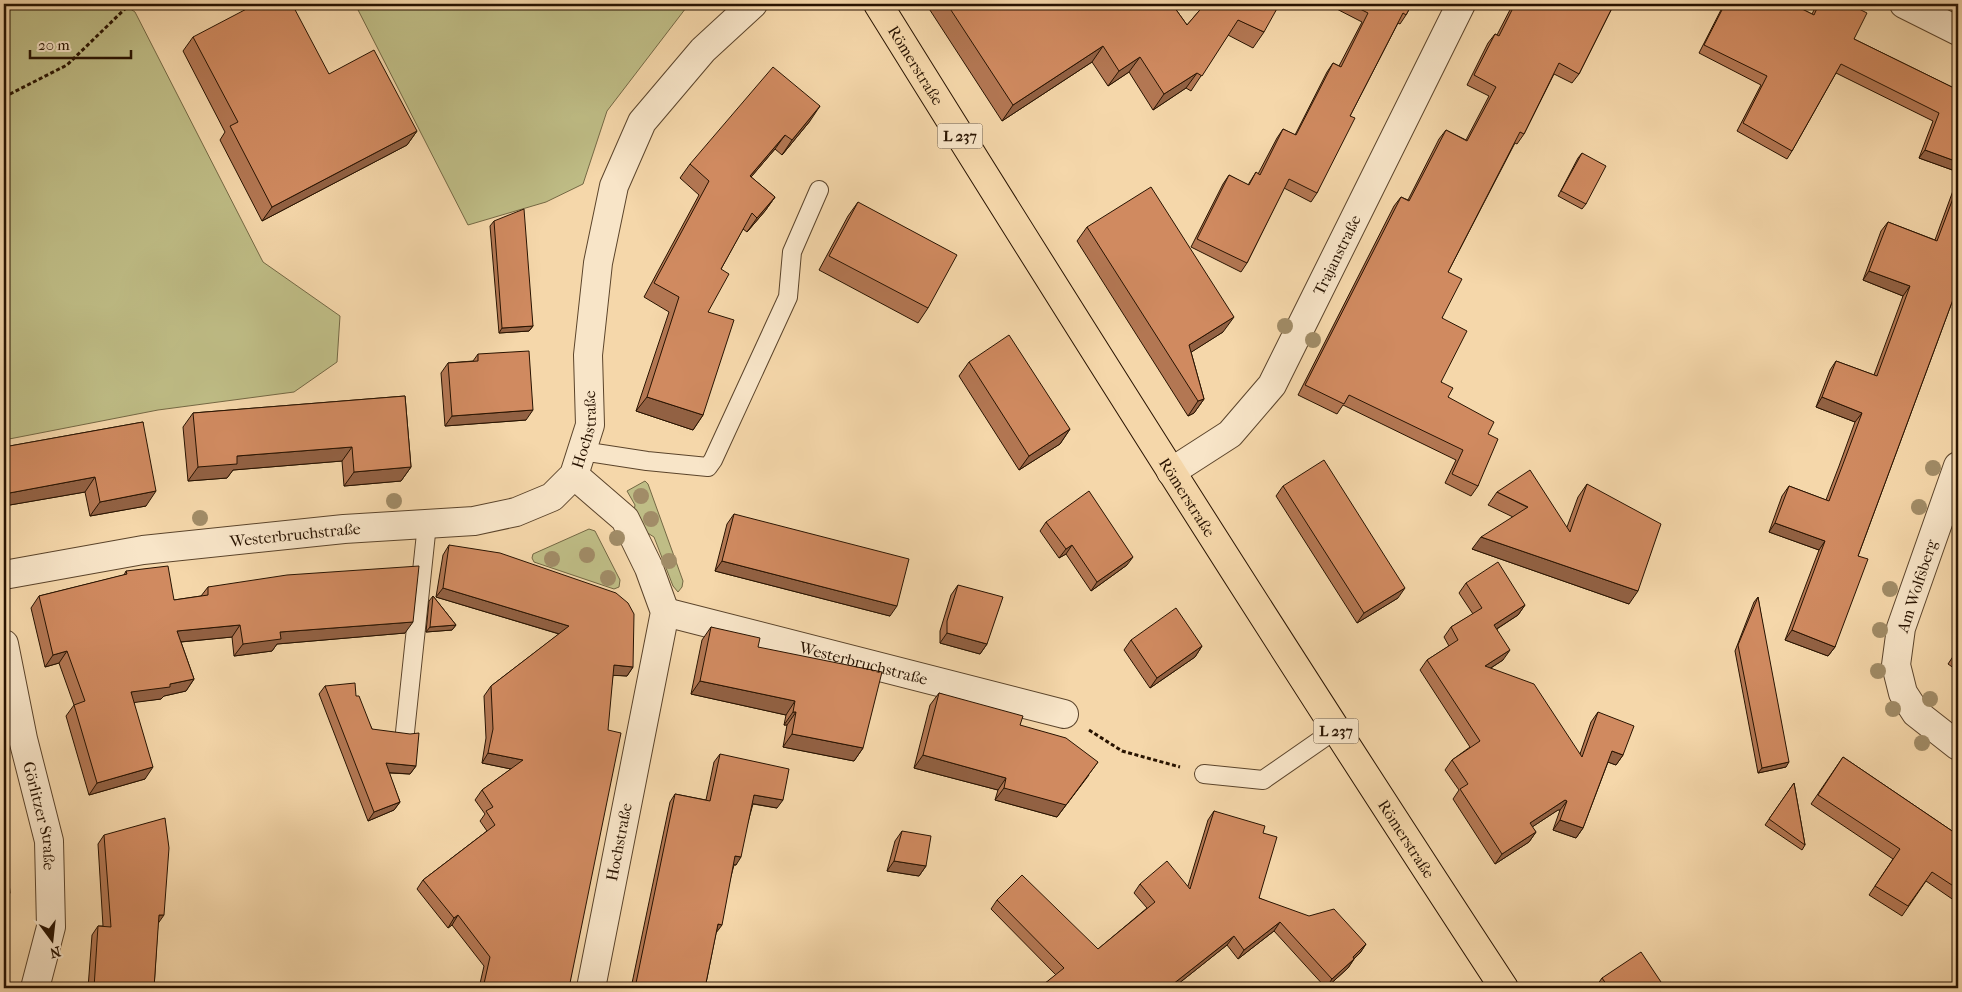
<svg xmlns="http://www.w3.org/2000/svg" width="1962" height="992" font-family="'IM FELL French Canon',serif">
	<style>
		.green { fill: #bfbd86; stroke: #746844 }
		.lines { fill: none; stroke-linecap: round; stroke-linejoin: round }
		.service-casing { stroke: #5b442b; stroke-width: 20 }
		.minor-casing { stroke: #5b442b; stroke-width: 30 }
		.primary-casing { stroke: #281301; stroke-width: 30 }
		.path { stroke: #281301; stroke-width: 3; stroke-dasharray: 4 2.5; stroke-linecap: butt }
		.service { stroke: #f8e5c8; stroke-width: 18 }
		.minor { stroke: #f8e5c8; stroke-width: 28 }
		.primary { stroke: #f5d7aa; stroke-width: 28 }
		.tree { fill: #a18c67 }
		.wall { fill: #b37753; stroke: #281301 }
		.shaded-wall { fill: #926143; stroke: #281301 }
		.building { fill: #d08a60; stroke: #281301 }
		.labels { text-anchor: middle; dominant-baseline: central; stroke-width: 4; stroke-linejoin: round; paint-order: stroke }
		.shield { fill: #f8e5c8; stroke: #66523d; stroke-width: 1 }
		.shield-label { font-size: 15px; font-weight: bold; fill: #281301 }
		.street-label { font-size: 16px; fill: #281301; stroke: #f8e5c8 }
	</style>
	<rect width="100%" height="100%" fill="#f5d7aa"/>
	<filter id="stains"><feTurbulence type="fractalNoise" baseFrequency=".004" numOctaves="4"/><feColorMatrix values="0 0 0 0 .2 0 0 0 0 .09 0 0 0 0 .02 0 0 0 .5 -.17"/></filter>
	<radialGradient id="worn" r=".72"><stop offset=".6" stop-color="#630" stop-opacity="0"/><stop offset="1" stop-color="#630" stop-opacity=".3"/></radialGradient>
	<g class="green">
		<path d="M4,4H123L135,12L263,262L340,316L337,362L294,392L158,410L4,440Z"/>
		<path d="M355,4H689L607,111L583,184L546,202L468,225Z"/>
		<path d="M645,481L648,484L683,581L682,587L678,592L673,586L654,537L646,532L634,511L635,505L627,491Z"/>
		<path d="M589,529L595,531L620,580L619,587L614,589L534,562L532,558L533,554Z"/>
	</g>
	<g class="lines">
		<g class="service-casing">
			<g id="service">
				<path d="M582,451L647,461L708,467L713,460L788,297L792,252L819,190"/>
				<path d="M405,732L427,524"/>
				<path d="M1204,774L1263,780L1335,730"/>
			</g>
		</g>
		<g class="minor-casing">
			<g id="minor">
				<path d="M1904,4L1958,31"/>
				<path d="M1958,466L1901,628L1896,665L1903,693L1916,713L1958,746"/>
				<path id="s1" d="M1171,472L1230,434L1272,385L1461,4"/>
				<path d="M574,475L625,519L649,568L665,612L591,988"/>
				<path id="s2" d="M4,575L143,550L344,529L474,521L516,512L552,497L574,475L590,425L588,355L598,263L614,186L642,122L703,50L753,4"/>
				<path id="s3" d="M665,612L1064,714"/>
				<path id="s4" d="M4,644L23,739L49,841L51,927L35,988"/>
			</g>
		</g>
		<g class="primary-casing">
			<g id="primary">
				<path id="s5" d="M878,4C1083,334 1291,663 1504,988"/>
			</g>
		</g>
		<g class="path">
			<path d="M4,97L67,65L130,4"/>
			<path d="M1089,730L1122,751L1180,767"/>
		</g>
		<use href="#service" class="service"/>
		<use href="#minor" class="minor"/>
		<use href="#primary" class="primary"/>
	</g>
	<g class="tree">
		<circle cx="1285" cy="326" r="8"/>
		<circle cx="1313" cy="340" r="8"/>
		<circle cx="1933" cy="468" r="8"/>
		<circle cx="641" cy="496" r="8"/>
		<circle cx="394" cy="501" r="8"/>
		<circle cx="1919" cy="507" r="8"/>
		<circle cx="200" cy="518" r="8"/>
		<circle cx="651" cy="519" r="8"/>
		<circle cx="617" cy="538" r="8"/>
		<circle cx="587" cy="555" r="8"/>
		<circle cx="552" cy="559" r="8"/>
		<circle cx="669" cy="561" r="8"/>
		<circle cx="608" cy="578" r="8"/>
		<circle cx="1890" cy="589" r="8"/>
		<circle cx="1880" cy="630" r="8"/>
		<circle cx="1878" cy="671" r="8"/>
		<circle cx="1930" cy="699" r="8"/>
		<circle cx="1893" cy="709" r="8"/>
		<circle cx="1922" cy="743" r="8"/>
	</g>
	<g class="wall">
		<path d="M926,4H1172L1187,25L1205,4L1264,32L1253,48L1228,35L1191,91L1186,88L1153,110L1129,72L1108,86L1092,62L1002,121Z"/>
		<path d="M1330,4H1412L1406,15L1400,24L1398,23L1350,116L1317,193L1311,202L1284,188L1247,263L1241,272L1191,247L1223,184L1229,175L1248,185L1256,172L1258,174L1277,138L1283,129L1295,135L1327,72L1333,63L1339,66L1362,22L1329,5Z"/>
		<path d="M1513,4H1614L1579,74L1572,83L1554,74L1524,134L1517,144L1515,143L1448,272L1442,318L1441,382L1448,397L1488,434L1478,486L1471,496L1445,483L1456,460L1343,405L1337,414L1298,395L1394,206L1401,197L1408,200L1439,139L1446,130L1466,140L1489,96L1467,85L1488,43L1495,34L1497,35Z"/>
		<path d="M1724,4H1792L1812,14L1817,4H1849L1854,39L1958,90V172L1919,158L1933,121L1836,73L1792,151L1787,159L1737,131L1761,85L1699,53Z"/>
		<path d="M193,37L329,74L417,131L407,145L262,221L220,140L225,132L183,51Z"/>
		<path d="M810,121L782,155L775,149L751,177L775,197L765,211L747,232L743,229L721,269L708,312L703,415L693,430L636,411L669,312L644,297L699,195L680,178L690,164Z"/>
		<path d="M1582,153L1586,204L1582,209L1558,196L1578,158Z"/>
		<path d="M1958,177V286L1858,556L1835,647L1828,656L1785,640L1819,550L1769,532L1782,496L1789,486L1826,500L1839,466L1855,422L1816,407L1830,370L1836,361L1874,375L1903,296L1863,280L1881,231L1888,222L1935,240Z"/>
		<path d="M858,202L928,308L918,323L819,270L848,216Z"/>
		<path d="M494,221L533,326L529,331L499,333L490,226Z"/>
		<path d="M1087,227L1223,332L1191,352L1204,399L1194,413L1188,416L1077,241Z"/>
		<path d="M478,354L526,420L445,426L441,373L448,363L473,361Z"/>
		<path d="M969,362L1070,429L1060,444L1019,470L959,376Z"/>
		<path d="M405,396L411,467L401,481L344,486L342,461L233,470L227,478L188,481L183,427L193,413Z"/>
		<path d="M143,422L146,506L90,516L85,492L4,506V447Z"/>
		<path d="M1587,484L1629,604L1472,549L1513,517L1488,505L1497,492L1567,527L1578,497Z"/>
		<path d="M1283,486L1398,598L1357,623L1276,496Z"/>
		<path d="M734,514L890,616L715,571L727,524Z"/>
		<path d="M1046,522L1127,565L1091,591L1066,554L1059,558L1040,531Z"/>
		<path d="M449,545L633,667L627,676L613,675L569,988H479L484,966L452,925L448,928L417,889L423,880L487,831L480,821L485,814L475,800L482,790L511,769L482,763L486,738L484,696L491,686L559,634L436,597L443,555Z"/>
		<path d="M126,571L174,600L201,596L208,587L405,633L277,644L272,651L234,656L232,637L181,642L194,679L186,691L164,696L161,699L134,702L145,779L89,795L66,716L74,705L59,663L45,667L31,608L39,596L124,575Z"/>
		<path d="M1466,583L1525,605L1518,615L1497,629L1503,660L1491,668L1580,754L1591,722L1598,712L1623,755L1616,765L1608,762L1583,828L1576,838L1553,830L1560,810H1558L1532,827L1536,832L1529,842L1495,864L1453,799L1459,790L1445,770L1452,760L1470,747L1420,670L1427,660L1449,646L1444,637L1451,627L1473,614L1459,593Z"/>
		<path d="M958,585L987,644L980,654L940,643V631L951,595Z"/>
		<path d="M433,596L456,625L452,630L426,632L429,601Z"/>
		<path d="M1758,597L1786,767L1758,773L1735,651L1754,602Z"/>
		<path d="M711,627L758,647L863,748L854,761L783,747L787,725H784L786,715L691,694L702,640Z"/>
		<path d="M1131,640L1202,646L1195,657L1150,688L1124,650Z"/>
		<path d="M1958,649V671L1948,664Z"/>
		<path d="M325,686L356,696L372,729L416,766L410,774L389,773L400,802L394,810L368,821L319,694Z"/>
		<path d="M939,693L1020,725L1089,775L1057,817L995,800L998,790L914,768L930,705Z"/>
		<path d="M720,754L777,808L753,804L736,865H734L716,933L705,988H631L670,802L675,794L706,800L714,762Z"/>
		<path d="M1843,757L1958,835V903L1926,881L1902,916L1869,895L1893,859L1811,804Z"/>
		<path d="M1794,783L1805,845L1802,850L1765,825Z"/>
		<path d="M1214,811L1263,833L1259,898L1366,944L1360,953L1354,959L1348,968L1326,988L1274,931L1238,959L1227,945L1173,988H1039L1056,975L991,909L997,900L1098,949L1147,908L1134,893L1140,884L1188,886L1208,820Z"/>
		<path d="M902,831L926,866L919,876L887,871L895,841Z"/>
		<path d="M104,835L158,923L154,988H88L92,935L98,926H103L98,844Z"/>
		<path d="M1602,978L1665,988H1595Z"/>
	</g>
	<g class="shaded-wall">
		<path d="M1103,46L1092,62L1002,121L1013,105Z"/>
		<path d="M1140,57L1129,72L1108,86L1119,71Z"/>
		<path d="M1197,73L1186,88L1153,110L1164,94Z"/>
		<path d="M820,106L810,121L782,155L792,140Z"/>
		<path d="M417,131L407,145L262,221L272,207Z"/>
		<path d="M785,135L775,149L740,190L750,176Z"/>
		<path d="M1925,150L1958,162V172L1919,158Z"/>
		<path d="M775,197L765,211L747,232L757,218Z"/>
		<path d="M1869,271L1910,286L1903,296L1863,280Z"/>
		<path d="M1234,317L1223,332L1179,360L1189,345Z"/>
		<path d="M533,326L529,331L499,333L502,328Z"/>
		<path d="M647,397L703,415L693,430L636,411Z"/>
		<path d="M1822,397L1862,413L1855,422L1816,407Z"/>
		<path d="M1204,399L1194,413L1188,416L1198,401Z"/>
		<path d="M533,410L526,420L445,426L452,416Z"/>
		<path d="M1070,429L1060,444L1019,470L1029,456Z"/>
		<path d="M352,447L342,461L233,470L227,478L188,481L198,467L237,456Z"/>
		<path d="M411,467L401,481L344,486L354,472Z"/>
		<path d="M95,477L85,492L4,506V494Z"/>
		<path d="M156,491L146,506L90,516L100,502Z"/>
		<path d="M1775,523L1825,541L1819,550L1769,532Z"/>
		<path d="M1481,537L1638,591L1629,604L1472,549Z"/>
		<path d="M1072,545L1066,554L1059,558L1066,549Z"/>
		<path d="M1133,557L1127,565L1091,591L1097,582Z"/>
		<path d="M722,561L897,606L890,616L715,571Z"/>
		<path d="M443,588L569,626L563,635L436,597Z"/>
		<path d="M1405,588L1398,598L1357,623L1364,613Z"/>
		<path d="M1525,605L1518,615L1487,635L1494,625Z"/>
		<path d="M413,622L405,633L277,644L272,651L234,656L243,644L280,632Z"/>
		<path d="M240,625L232,637L169,643L177,631Z"/>
		<path d="M456,625L452,630L426,632L430,627Z"/>
		<path d="M1792,630L1835,647L1828,656L1785,640Z"/>
		<path d="M947,633L987,644L980,654L940,643Z"/>
		<path d="M1202,646L1195,657L1150,688L1157,678Z"/>
		<path d="M1510,650L1503,660L1478,676L1485,666Z"/>
		<path d="M67,651L59,663L45,667L53,655Z"/>
		<path d="M614,665L633,667L627,676L607,675Z"/>
		<path d="M194,679L186,691L164,696L161,699L123,704L131,692Z"/>
		<path d="M700,681L795,701L786,715L691,694Z"/>
		<path d="M793,712H796L787,725H784Z"/>
		<path d="M792,734L863,748L854,761L783,747Z"/>
		<path d="M1612,751L1623,755L1616,765L1605,761Z"/>
		<path d="M488,753L523,760L516,770L482,763Z"/>
		<path d="M923,755L1006,778L998,790L914,768Z"/>
		<path d="M1098,762L1057,817L995,800L1004,788Z"/>
		<path d="M1789,762L1786,767L1758,773L1762,768Z"/>
		<path d="M386,763L416,766L410,774L380,772Z"/>
		<path d="M153,767L145,779L89,795L97,783Z"/>
		<path d="M754,795L783,800L777,808L749,803Z"/>
		<path d="M1565,800L1567,801L1560,810H1558L1523,833L1530,823Z"/>
		<path d="M400,802L394,810L368,821L374,812Z"/>
		<path d="M1560,820L1583,828L1576,838L1553,830Z"/>
		<path d="M1536,832L1529,842L1495,864L1502,854Z"/>
		<path d="M735,856L741,857L736,865L730,864Z"/>
		<path d="M894,861L926,866L919,876L887,871Z"/>
		<path d="M10,893L4,902V894Z"/>
		<path d="M159,915H164L157,925Z"/>
		<path d="M458,915L452,925L448,928L454,918Z"/>
		<path d="M1280,922L1274,931L1238,959L1244,950Z"/>
		<path d="M718,924L722,925L716,933Z"/>
		<path d="M1234,936L1227,945L1173,988H1168Z"/>
		<path d="M1366,944L1360,953L1346,966L1353,957Z"/>
		<path d="M1354,959L1348,968L1326,988L1332,979Z"/>
	</g>
	<g class="building">
		<path d="M256,4H292L329,74L374,50L417,131L272,207L230,126L238,122L193,37Z"/>
		<path d="M947,4H1172L1187,25L1205,4H1276L1279,5L1264,32L1238,20L1202,76L1197,73L1164,94L1140,57L1119,71L1103,46L1013,105Z"/>
		<path d="M1350,4H1412L1406,15L1403,13L1350,116L1355,118L1317,193L1289,179L1247,263L1197,239L1229,175L1249,185L1256,172L1260,175L1283,129L1296,135L1333,63L1341,67L1368,13Z"/>
		<path d="M1515,4H1614L1579,74L1559,63L1524,134L1520,132L1448,272L1462,279L1442,318L1467,331L1441,382L1453,388L1448,397L1494,422L1488,434L1498,439L1478,486L1452,474L1463,450L1349,395L1344,404L1305,385L1401,197L1409,201L1446,130L1467,141L1496,87L1474,75L1495,34L1499,36Z"/>
		<path d="M1725,4H1792L1814,15L1819,4H1849L1867,13L1854,39L1958,90V162L1925,150L1939,113L1841,64L1792,151L1743,123L1767,76L1704,45Z"/>
		<path d="M773,67L820,106L792,140L785,135L750,176L775,197L757,218L752,213L721,269L729,274L708,312L734,320L703,415L647,397L679,297L654,283L709,181L690,164Z"/>
		<path d="M1582,153L1606,166L1586,204L1561,191Z"/>
		<path d="M1958,185V286L1858,556L1868,559L1835,647L1792,630L1825,541L1775,523L1789,486L1829,501L1846,456L1862,413L1822,397L1836,361L1877,376L1910,286L1869,271L1888,222L1937,241Z"/>
		<path d="M1151,187L1234,317L1189,345L1204,399L1198,401L1087,227Z"/>
		<path d="M858,202L957,255L928,308L829,256Z"/>
		<path d="M524,209L533,326L502,328L494,221Z"/>
		<path d="M1009,335L1070,429L1029,456L969,362Z"/>
		<path d="M529,351L533,410L452,416L448,363L478,361V354Z"/>
		<path d="M405,396L411,467L354,472L352,447L237,456V464L198,467L193,413Z"/>
		<path d="M143,422L156,491L100,502L95,477L4,494V447Z"/>
		<path d="M1324,460L1405,588L1364,613L1283,486Z"/>
		<path d="M1530,470L1570,532L1587,484L1661,524L1638,591L1481,537L1528,507L1497,492Z"/>
		<path d="M1089,491L1133,557L1097,582L1072,545L1066,549L1046,522Z"/>
		<path d="M734,514L909,559L897,606L722,561Z"/>
		<path d="M449,545L500,553L616,593L628,603L634,614L633,667L614,665L608,730L621,733L569,988H483L490,957L458,915L454,918L423,880L495,825L486,811L493,807L482,790L523,760L488,753L493,729L491,686L569,626L443,588Z"/>
		<path d="M1498,562L1525,605L1494,625L1510,650L1485,666L1534,684L1582,757L1598,712L1634,726L1623,755L1612,751L1583,828L1560,820L1567,801L1565,800L1530,823L1536,832L1502,854L1460,789L1468,784L1452,760L1480,741L1427,660L1458,640L1451,627L1482,608L1466,583Z"/>
		<path d="M168,566L174,600L208,595V587L287,575L419,566L413,622L280,632L281,639L243,644L240,625L177,631L194,679L170,684V687L131,692L153,767L97,783L74,705L85,701L67,651L53,655L39,596L127,574L126,571Z"/>
		<path d="M958,585L1003,597L987,644L947,633V621Z"/>
		<path d="M433,596L456,625L430,627Z"/>
		<path d="M1758,597L1789,762L1762,768L1738,645Z"/>
		<path d="M1176,608L1202,646L1157,678L1131,640Z"/>
		<path d="M711,627L760,638L758,647L882,672L863,748L792,734L796,712H793L795,701L700,681Z"/>
		<path d="M1958,650V656L1955,654Z"/>
		<path d="M355,683L356,696H359L372,729L410,734L419,733L416,766L386,763L400,802L374,812L325,686Z"/>
		<path d="M939,693L1023,716L1020,725L1066,738L1098,762L1066,805L1004,788L1006,778L923,755Z"/>
		<path d="M720,754L789,769L783,800L754,795L741,857L735,856L722,925L718,924L705,988H635L675,794L710,801Z"/>
		<path d="M1843,757L1958,835V889L1932,872L1908,906L1875,886L1900,849L1818,795Z"/>
		<path d="M1794,783L1805,845L1769,819Z"/>
		<path d="M1214,811L1265,826L1263,833L1277,837L1259,898L1309,916L1334,909L1366,944L1353,957L1354,959L1332,979L1280,922L1244,950L1234,936L1168,988H1039L1064,968L997,900L1022,875L1098,949L1155,902L1140,884L1167,861L1190,889Z"/>
		<path d="M165,818L169,848L164,915H159L154,988H94L98,926L111,927L104,835Z"/>
		<path d="M902,831L931,836L926,866L894,861Z"/>
		<path d="M7,860L10,893L4,894V861Z"/>
		<path d="M1641,952L1665,988H1609L1602,978Z"/>
	</g>
	<g class="labels">
		<g class="shield">
			<rect x="937.5" y="123.5" width="45" height="25" rx="4"/>
			<rect x="1313.5" y="718.5" width="45" height="25" rx="4"/>
		</g>
		<g class="shield-label">
			<text x="960" y="136">L 237</text>
			<text x="1336" y="731">L 237</text>
		</g>
		<g class="street-label">
			<text stroke="none"><textPath href="#s5" startOffset="72">Römerstraße</textPath></text>
			<text stroke="none"><textPath href="#s1" startOffset="280">Trajanstraße</textPath></text>
			<text stroke="none"><textPath href="#s2" startOffset="634">Hochstraße</textPath></text>
			<text stroke="none"><textPath href="#s5" startOffset="582">Römerstraße</textPath></text>
			<text stroke="none"><textPath href="#s2" startOffset="294">Westerbruchstraße</textPath></text>
			<text transform="translate(1917 586) rotate(-72)">Am Wolfsberg</text>
			<text stroke="none"><textPath href="#s3" startOffset="205">Westerbruchstraße</textPath></text>
			<text stroke="none"><textPath href="#s4" startOffset="176">Görlitzer Straße</textPath></text>
			<text stroke="none"><textPath href="#s5" startOffset="988">Römerstraße</textPath></text>
			<text transform="translate(619 842) rotate(-79)">Hochstraße</text>
		</g>
	</g>
	<rect width="1962" height="992" fill="none" stroke="#f5d7aa" stroke-width="20"/>
	<rect x="5" y="5" width="1952" height="982" fill="none" stroke="#281301" stroke-width="2.5"/>
	<rect x="10" y="10" width="1942" height="972" fill="none" stroke="#281301"/>
	<g transform="translate(52 940) rotate(165)" stroke="#f8e5c8" stroke-width="4" paint-order="stroke">
	<path d="M0-4L9 19L0 12L-9 19Z" fill="#281301"/>
	<text y="-8" font-size="14" font-weight="bold" text-anchor="middle" fill="#281301">N</text>
	</g>
	<path d="M30 50v8h101v-8" fill="none" stroke="#281301" stroke-width="2.5"/>
	<text x="38" y="50" font-size="15" fill="#281301" stroke="#f8e5c8" stroke-width="4" paint-order="stroke">20 m</text>
	<rect width="100%" height="100%" filter="url(#stains)"/>
	<rect width="100%" height="100%" fill="url(#worn)"/>
</svg>
